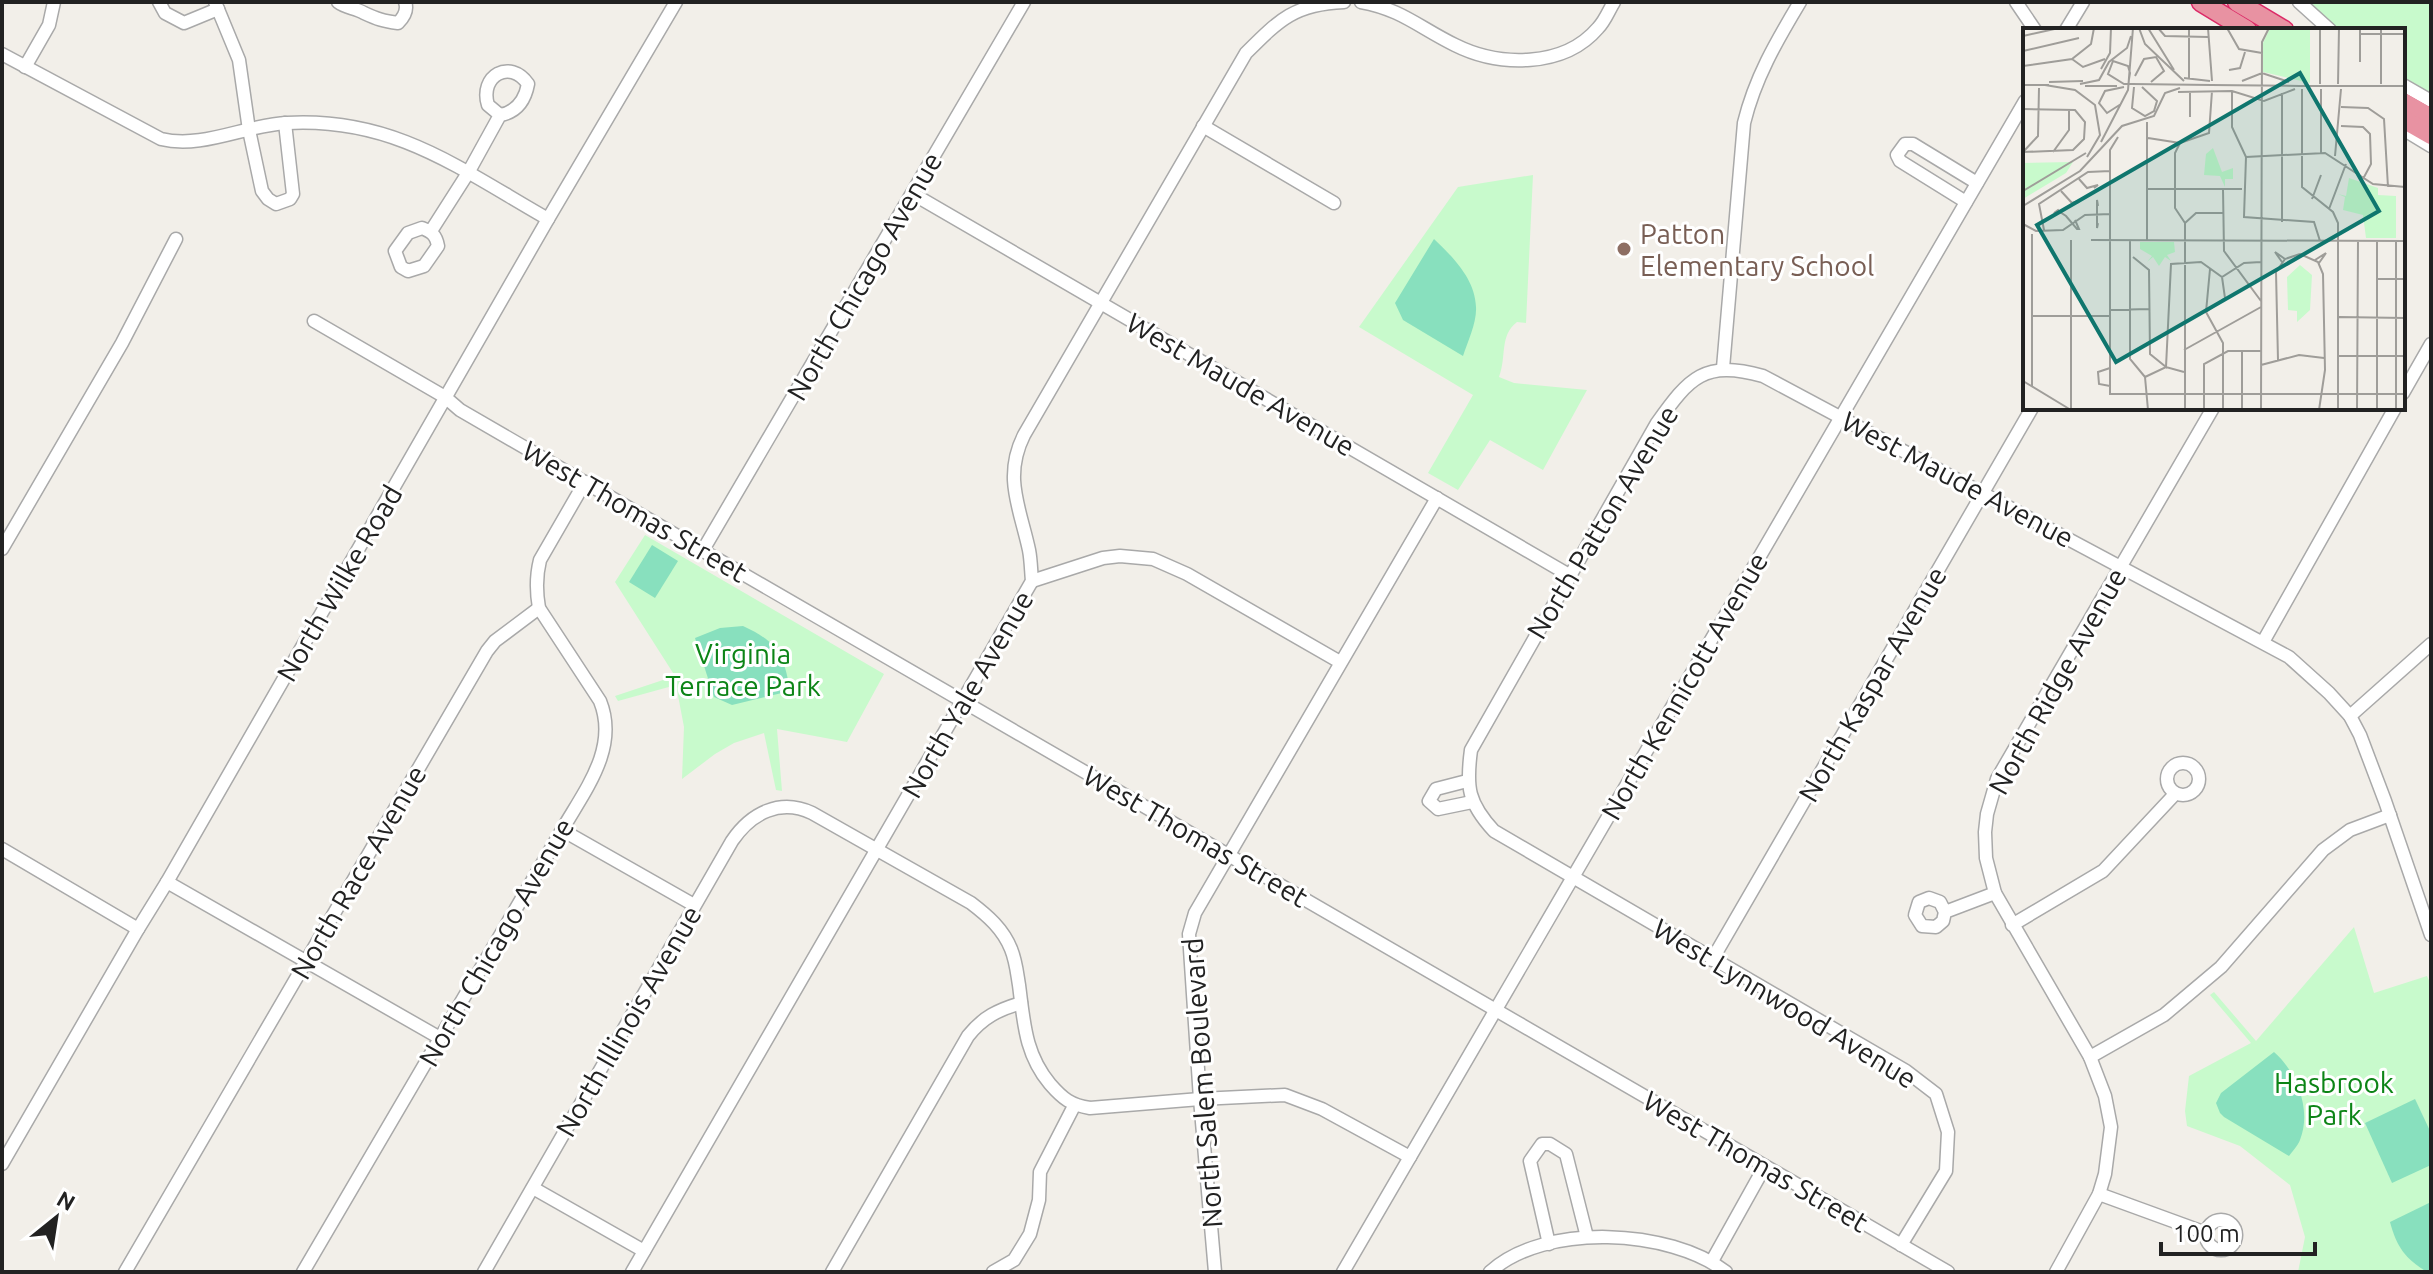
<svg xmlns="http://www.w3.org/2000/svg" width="2433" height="1274" font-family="Ubuntu,sans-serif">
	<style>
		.park { fill: #c8facc }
		.pitch { fill: #88e0be }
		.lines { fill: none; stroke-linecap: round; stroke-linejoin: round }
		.minor-casing { stroke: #a9a9a9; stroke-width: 15 }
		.highway-casing { stroke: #dc2a67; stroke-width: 21 }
		.minor { stroke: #fff; stroke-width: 12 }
		.highway { stroke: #e892a2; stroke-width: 18 }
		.education-dot { fill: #8d6e63; stroke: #fff; stroke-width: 3 }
		.labels { text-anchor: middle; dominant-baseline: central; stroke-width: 6; stroke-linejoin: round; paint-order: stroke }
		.education-label { font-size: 28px; fill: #785e54; stroke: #fff; text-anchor: start }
		.street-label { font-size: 28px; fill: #222; stroke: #fff }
		.park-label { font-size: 28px; fill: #0c8416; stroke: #fff }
		.inset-road { fill: none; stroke: #9f9d99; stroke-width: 2 }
		.view { fill: #0f766e; fill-opacity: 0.15; stroke: #0f766e; stroke-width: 4 }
		.inset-edge { fill: none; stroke: #222; stroke-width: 4 }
	</style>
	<rect width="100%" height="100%" fill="#f2efe9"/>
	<g class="park">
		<path d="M2306,2H2431V95L2403,79V30H2338Z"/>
		<path d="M1533,175L1526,323L1517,322C1499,336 1507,356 1499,377L1514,383L1587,390L1543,470L1490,440L1458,490L1428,473L1473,395L1359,327L1458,187Z"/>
		<path d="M645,535L884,674L847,742L777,729L782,791L776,790L764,733L734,743L715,754L682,779L684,727L676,685L618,701L615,696L675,676L615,582Z"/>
		<path d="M2354,927L2374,993L2427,976L2431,985V1272H2298L2305,1237L2290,1185L2240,1146L2187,1126L2185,1111L2189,1076L2251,1043L2210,995L2214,992L2256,1041Z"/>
	</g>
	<g class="pitch">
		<path d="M1434,239C1453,257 1475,279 1476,307C1477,322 1468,341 1463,356L1403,320L1395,303Z"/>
		<path d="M652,545L678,561L655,598L629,582Z"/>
		<path d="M743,626C778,642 784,655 790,691L732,705L714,697L695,638L720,628Z"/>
		<path d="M2274,1052C2297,1072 2312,1110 2300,1140C2298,1145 2293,1151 2289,1156L2224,1117L2220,1113L2216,1103L2221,1093Z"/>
		<path d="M2415,1099L2431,1133V1165L2392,1183L2365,1123Z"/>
		<path d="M2431,1202V1272H2427C2405,1258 2397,1248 2390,1222Z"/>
	</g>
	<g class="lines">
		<g class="minor-casing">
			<g id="minor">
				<path d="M159,2L165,13L184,23L218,9"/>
				<path d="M215,2L239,60L249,130L262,191L268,199L276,204L290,199L293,194L285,123"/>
				<path d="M338,2C346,8 355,8 364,13C377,19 383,21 398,23C404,17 408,10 405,2"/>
				<path d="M1361,2C1401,9 1420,28 1455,45C1499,67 1564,68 1598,28C1605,21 1609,10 1614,2"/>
				<path d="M2016,2L2035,30"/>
				<path d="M2299,2L2330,30"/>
				<path d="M2066,30L2083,2"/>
				<path d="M2,54L161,139C203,149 245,125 287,123C394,117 460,169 548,219"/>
				<path d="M25,67L49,25L54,2"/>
				<path d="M2403,85L2431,101"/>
				<path d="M1203,126L1334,203"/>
				<path d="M2403,129L2431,146"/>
				<path d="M913,194L1569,575"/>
				<path d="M1966,202L1900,161L1897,155L1905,144H1913L1977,183"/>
				<path d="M422,228C432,232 436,235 438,246L424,266L408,271L401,267L395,251L408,233Z"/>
				<path d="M431,231L468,173L500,115C517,112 525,100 528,84C510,58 479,76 488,105L500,115"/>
				<path d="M314,321L445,397L460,410L1948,1272"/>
				<path d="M1723,368L1744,123C1755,78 1776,42 1800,2"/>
				<path d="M2403,393L2431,344"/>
				<path d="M2,549L122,343L176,239"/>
				<path d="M703,550L1024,2"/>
				<path d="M1032,581L1103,558L1120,556L1153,559L1187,574L1340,662"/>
				<path d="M2263,642L2395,408"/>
				<path d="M2350,716L2431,644"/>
				<circle cx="2183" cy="779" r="16"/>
				<path d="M1467,781L1436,789L1429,801L1438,809L1472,802"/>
				<path d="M562,830L694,905"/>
				<path d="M2,849L138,929"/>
				<path d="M167,882L440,1038"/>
				<path d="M1945,912L1940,902L1929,898L1919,902L1915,915L1922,926L1936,927L1943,921L1945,912L1995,893"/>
				<path d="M2012,925L2103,871L2175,794"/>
				<path d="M1712,960L2032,408"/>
				<path d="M2090,1057L2164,1015L2221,967L2323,850L2350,830L2390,815"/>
				<path d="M2,1164L138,929L167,882L548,219L676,2"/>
				<path d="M533,1188L644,1251"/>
				<path d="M2099,1194L2206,1233"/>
				<circle cx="2221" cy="1235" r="15"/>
				<path d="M1549,1244L1530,1161L1542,1144H1550L1566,1154L1587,1237"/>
				<path d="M1901,1245L1946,1171L1948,1132L1936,1094L1906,1071L1494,831C1468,803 1466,787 1471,750L1657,423C1690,377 1704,360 1763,376L2289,657L2329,693L2350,716L2360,735L2385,801L2431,935"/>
				<path d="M1712,1261L1765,1166"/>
				<path d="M125,1272L487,651L495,641L539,608"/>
				<path d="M303,1272L562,830C585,790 619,748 600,701L539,608C536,591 536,576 540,560L585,482"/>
				<path d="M484,1272L732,841C751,813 780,798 812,813L971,903C988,916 1003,929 1011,949C1016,961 1017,973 1019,985C1024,1023 1025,1054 1050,1084C1063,1099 1071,1105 1090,1108L1200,1099L1285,1095L1322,1109L1410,1157"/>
				<path d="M632,1272L1032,581C1031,571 1031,560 1029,550C1020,508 1003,477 1024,435L1246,53C1280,19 1295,4 1344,2"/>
				<path d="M832,1272L968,1036C983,1017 998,1010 1021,1003"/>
				<path d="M993,1272L1014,1260L1030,1234L1039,1200L1040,1172L1074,1106"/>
				<path d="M1215,1272L1200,1099L1189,934L1195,913L1437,498"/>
				<path d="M1343,1272L2025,101"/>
				<path d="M1490,1272C1545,1222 1670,1229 1726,1272"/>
				<path d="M2056,1272L2099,1194L2105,1174L2111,1127L2105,1096L2090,1057L1995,893L1986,858L1985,832L1987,814L1997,779L2213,408"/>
			</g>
		</g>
		<g class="highway-casing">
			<g id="highway">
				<path d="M2201,2L2247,30"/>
				<path d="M2237,2L2284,30"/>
				<path d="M2403,102L2431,118"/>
				<path d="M2403,119L2431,135"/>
			</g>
		</g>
		<use href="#minor" class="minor"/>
		<use href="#highway" class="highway"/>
	</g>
	<circle class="education-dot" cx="1624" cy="249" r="8"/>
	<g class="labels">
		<g class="education-label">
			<text x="1640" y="233">Patton<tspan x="1640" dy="32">Elementary School</tspan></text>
		</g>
		<g class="street-label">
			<text transform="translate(864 276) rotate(-60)">North Chicago Avenue</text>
			<text transform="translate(1241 384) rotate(30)">West Maude Avenue</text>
			<text transform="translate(1958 479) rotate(28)">West Maude Avenue</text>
			<text transform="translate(635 511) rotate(30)">West Thomas Street</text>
			<text transform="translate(1602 522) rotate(-59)">North Patton Avenue</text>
			<text transform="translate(339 583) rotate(-60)">North Wilke Road</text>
			<text transform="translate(2057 681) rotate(-61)">North Ridge Avenue</text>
			<text transform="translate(1872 684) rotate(-60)">North Kaspar Avenue</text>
			<text transform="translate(1684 686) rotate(-60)">North Kennicott Avenue</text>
			<text transform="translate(967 694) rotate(-60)">North Yale Avenue</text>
			<text transform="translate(1196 836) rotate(30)">West Thomas Street</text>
			<text transform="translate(358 872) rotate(-60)">North Race Avenue</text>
			<text transform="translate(496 942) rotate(-60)">North Chicago Avenue</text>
			<text transform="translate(1785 1003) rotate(31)">West Lynnwood Avenue</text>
			<text transform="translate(628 1021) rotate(-60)">North Illinois Avenue</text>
			<text transform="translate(1202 1083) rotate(-94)">North Salem Boulevard</text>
			<text transform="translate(1756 1161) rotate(30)">West Thomas Street</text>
		</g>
		<g class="park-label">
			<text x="743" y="653">Virginia<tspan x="743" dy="32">Terrace Park</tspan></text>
			<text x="2334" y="1082">Hasbrook<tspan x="2334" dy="32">Park</tspan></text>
		</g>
	</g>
	<g transform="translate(2023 28)">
		<rect width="382" height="382" fill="#f2efe9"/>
		<path d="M247,0H287V55L240,44V15ZM190,120L199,144L210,140V151H202V159L197,148L181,147L183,126ZM50,134L43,145L0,171V135ZM326,150L355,160V167L373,168V210H343L340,187L320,182L322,169L315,166L323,168ZM117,214H151L152,224L144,227L148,233L142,229L136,238L130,229L124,234L129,228L117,221ZM277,237L289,247L287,282L274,294V283L265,282L264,249Z" fill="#c8facc"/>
		<path class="inset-road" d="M116,0L122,16L161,53M125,0L151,42M135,0L142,8L185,9M185,0L189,53M204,0L216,21L239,25M337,0V34M337,6H382M0,8L36,0M0,23L56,10M49,31L60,39L82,31M0,38L49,31L68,16L71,0M78,41L87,25L88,0M206,42L217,40L222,24M112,48L121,31L133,29L141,43L128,54M161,50L187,53M166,51V0M219,53L239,45L266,54M26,54L60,53M57,56L76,52L86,34L104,20L108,8M297,56V0M315,56L316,0M358,56V0M0,57H26M22,57L52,62L72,77L77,107L64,129M62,58H94M111,59L109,80L122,88L131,83L134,73L119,59M279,61V159L310,184L315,195V382M298,61V125M105,62L106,51L107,45L105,38L90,33L85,46L101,56H109L188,57L277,58H382M209,63V99L223,129L221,189L291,194L297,213M155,64L209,63L241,73L272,61M98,76L84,85L76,75L82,63L101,59M318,79L345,80L361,91L365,159M0,81L52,82L62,94L61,111L50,122L0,124M167,89V64M318,98L340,99L347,106L348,136L340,151M95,109L87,122V366H382M125,110L157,115M78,114L105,62L110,0M157,115L152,125V180L162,195V382M157,115L186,105L189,63M0,124L15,108L16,60M30,124L46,102V81M312,128L318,61M223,129L302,125L350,156L382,159M56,151L64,160L75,157L71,160M125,161H219M200,161L201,223L238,273M0,163L63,125M38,163L49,175L58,172L54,175M289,171L298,147M0,178L57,143L99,98L131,88L142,65L157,60M306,181L323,136M38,184L31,185L35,182L37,184L43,188L54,201H56L52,192M259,194V65M75,195L74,200V172L75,178M162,195L173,185H200M0,196L13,203L40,202L62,187L87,186M21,202L16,176L65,144L87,143M68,212L382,213M107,212V331L122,349M124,212V94M277,226L295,234L300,246L302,342L296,382M110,229L126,242L127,326L143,339L148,236L178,234L199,249L221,235L238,234M292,232L303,225L296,235M259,234L252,224L262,231M187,241L183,284L200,315V382M354,251H382M87,282L126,281M183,284L202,270L199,249M10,288H87M316,289L382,290M161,322L238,279M315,328H382M255,332L253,244L262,231L277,226M238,337L276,327L301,330M87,340L75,344L76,356L87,358M122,349L143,339L161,344M122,349L125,382M0,353L48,382M9,358V206M48,382V212M181,382V336L205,323H238M219,382V323M238,382L239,14L246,0M334,382L335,213M354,382V213M373,382V213"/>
		<path class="view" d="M277,45L356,183L93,334L14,197Z"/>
		<rect width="382" height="382" class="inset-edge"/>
	</g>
	<rect width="2433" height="1274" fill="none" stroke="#222222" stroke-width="8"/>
	<g transform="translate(56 1218) rotate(30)" stroke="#ffffff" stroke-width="6" paint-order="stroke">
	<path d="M0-6L14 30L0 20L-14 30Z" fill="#222222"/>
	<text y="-12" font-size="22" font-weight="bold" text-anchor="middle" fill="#222222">N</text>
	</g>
	<path d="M2161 1242v12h154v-12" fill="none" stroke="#222222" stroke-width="4"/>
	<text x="2173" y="1242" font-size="24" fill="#222222" stroke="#ffffff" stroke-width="6" paint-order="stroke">100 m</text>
</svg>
